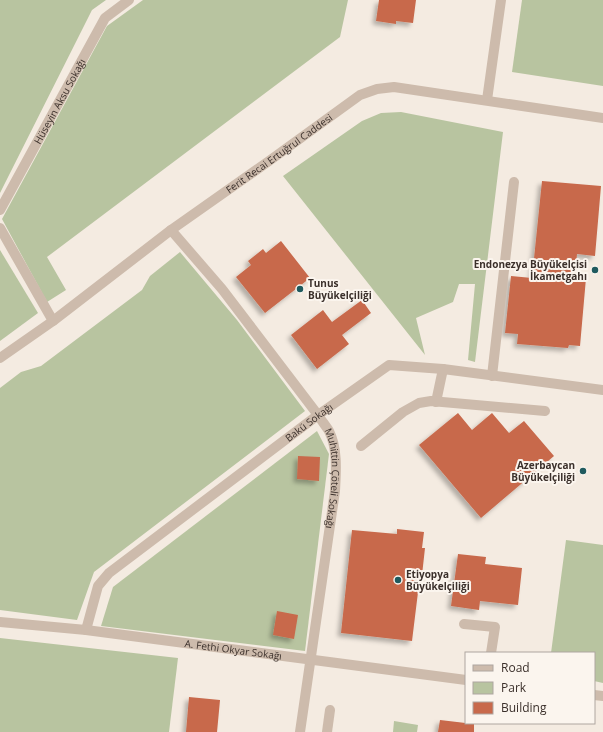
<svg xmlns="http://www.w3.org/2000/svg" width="603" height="732" font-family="'Open Sans',sans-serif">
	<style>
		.green { fill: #b8c4a0 }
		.building { fill: #c8694b; filter: url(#shadow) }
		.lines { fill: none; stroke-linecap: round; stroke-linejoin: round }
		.minor { stroke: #cdbbac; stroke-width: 10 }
		.poi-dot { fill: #1f5a5e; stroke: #fbf5ee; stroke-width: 1.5 }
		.labels { text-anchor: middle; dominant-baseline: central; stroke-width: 4; stroke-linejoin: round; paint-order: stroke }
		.street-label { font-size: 10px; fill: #3b302b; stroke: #fbf5ee }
		.poi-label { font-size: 10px; font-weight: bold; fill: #3b302b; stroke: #fbf5ee; text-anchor: end }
	</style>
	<defs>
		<filter id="shadow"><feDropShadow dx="-3.5" dy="3.5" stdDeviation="2" flood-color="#0004"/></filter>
	</defs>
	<rect width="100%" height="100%" fill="#f4ebe1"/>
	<g class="green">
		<path d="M0,0H106L92,10L0,193Z"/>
		<path d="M143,0H348L340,37L47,257L66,290L47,302L2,219L107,26Z"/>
		<path d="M522,0H603V86L512,72Z"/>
		<path d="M401,112L503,132L475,362L468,360L475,284H459L453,302L416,318L425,355L283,176L362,121L381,113Z"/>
		<path d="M0,250L38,313L0,341Z"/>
		<path d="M180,252L237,320L305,411L94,572L77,620L0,610V388L21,372L41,366L142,290L150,276Z"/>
		<path d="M317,431L329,454L305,651L101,626L113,587Z"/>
		<path d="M566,540L603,545V683L594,681V653H551Z"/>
		<path d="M0,638L178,658L169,732H0Z"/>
		<path d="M394,721L418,725L417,732H393Z"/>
	</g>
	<g class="building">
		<path d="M379,0H416L413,23L396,21V24L376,21Z"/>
		<path d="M542,181L601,186L595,256L577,254L575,277L586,278L580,346L569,345L568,348L517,344L518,334L505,333L511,276L532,278Z"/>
		<path d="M281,241L310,278L265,313L236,277L251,265L248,261L263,249L266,253Z"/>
		<path d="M362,300L371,313L342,335L349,344L317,369L291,335L323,310L332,322Z"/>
		<path d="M458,413L472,430L492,413L509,433L524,421L554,456L481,518L419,445Z"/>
		<path d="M298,456L320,457L319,481L297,479Z"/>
		<path d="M397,529L424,532L422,548H425L421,584H419L412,641L341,633L352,530L397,534Z"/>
		<path d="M458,554L486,557L485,564L522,568L518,605L480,601L479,610L451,606Z"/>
		<path d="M277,611L298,615L294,639L273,635Z"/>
		<path d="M189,697L220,700L217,732H186Z"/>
		<path d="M440,720L474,724V732H438Z"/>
	</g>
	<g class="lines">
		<g class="minor">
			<path d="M487,100L501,0"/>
			<path id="s1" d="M0,210L105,18L129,0"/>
			<path d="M0,228L53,321"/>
			<path id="s2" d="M171,230L222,289L318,415C321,420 326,426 329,431C338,449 336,472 335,491L300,732"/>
			<path id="s3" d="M0,358L53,321L171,230L269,161L360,95L377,89L394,87L603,118"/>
			<path d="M492,376L514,182"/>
			<path d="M436,402L443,369"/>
			<path d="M361,446L403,412L419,403L431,401L545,411"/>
			<path id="s4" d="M0,622L86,630L466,680"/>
			<path d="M464,624L495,627L491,653"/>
			<path id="s5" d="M86,630L98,586L109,573L318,415L389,365L443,369L603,390"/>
			<path d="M594,695L603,696"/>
			<path d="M327,732L330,710"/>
		</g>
	</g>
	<g class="poi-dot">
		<circle cx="595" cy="270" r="4"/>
		<circle cx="300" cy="289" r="4"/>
		<circle cx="583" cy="471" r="4"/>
		<circle cx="398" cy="580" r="4"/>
	</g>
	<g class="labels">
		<g class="street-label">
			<text stroke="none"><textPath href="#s1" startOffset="124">Hüseyin Aksu Sokağı</textPath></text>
			<text stroke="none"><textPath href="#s3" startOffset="346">Ferit Recai Ertuğrul Caddesi</textPath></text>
			<text stroke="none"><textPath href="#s5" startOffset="313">Bakü Sokağı</textPath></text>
			<text stroke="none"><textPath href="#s2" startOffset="304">Muhittin Çöteli Sokağı</textPath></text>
			<text stroke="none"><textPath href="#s4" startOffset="235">A. Fethi Okyar Sokağı</textPath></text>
		</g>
		<g class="poi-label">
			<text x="587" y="264">Endonezya Büyükelçisi<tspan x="587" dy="12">İkametgahı</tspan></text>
			<text x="308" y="283" text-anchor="start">Tunus<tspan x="308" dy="12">Büyükelçiliği</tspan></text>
			<text x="575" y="465">Azerbaycan<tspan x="575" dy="12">Büyükelçiliği</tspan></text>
			<text x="406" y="574" text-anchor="start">Etiyopya<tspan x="406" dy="12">Büyükelçiliği</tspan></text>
		</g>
	</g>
	<rect x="465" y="652" width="130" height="72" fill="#fbf5ee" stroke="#aea6a0"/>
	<rect x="473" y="665" width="20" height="6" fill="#cdbbac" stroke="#aea6a0"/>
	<text x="501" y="672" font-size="12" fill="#3b302b">Road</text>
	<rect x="473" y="682" width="20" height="12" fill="#b8c4a0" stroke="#aea6a0"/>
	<text x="501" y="692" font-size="12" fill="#3b302b">Park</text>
	<rect x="473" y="702" width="20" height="12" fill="#c8694b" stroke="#aea6a0"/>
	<text x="501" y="712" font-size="12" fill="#3b302b">Building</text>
</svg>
